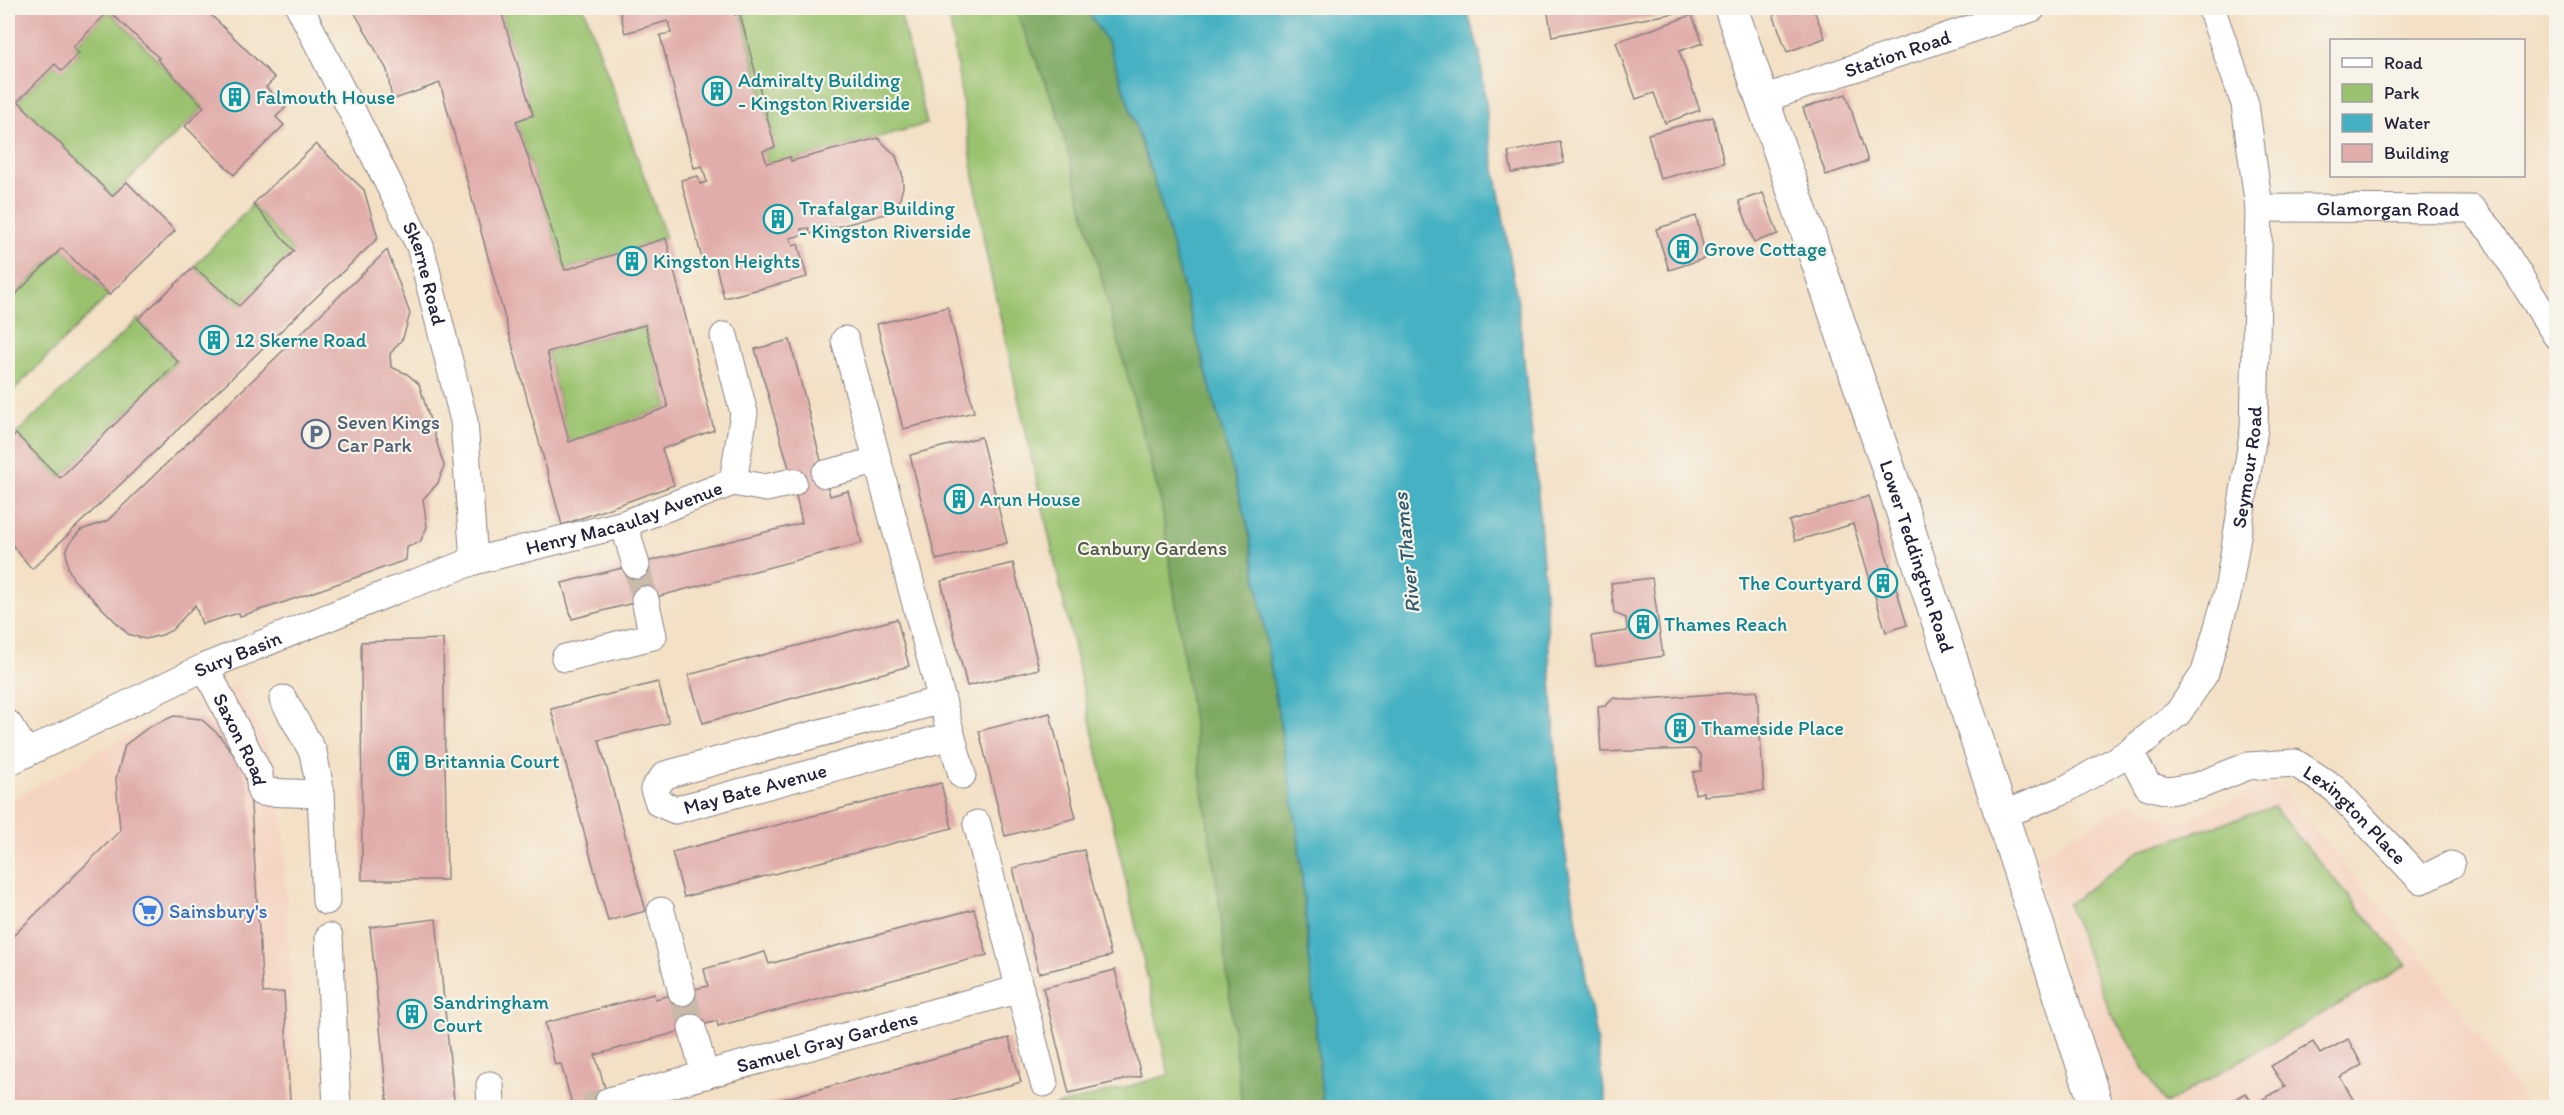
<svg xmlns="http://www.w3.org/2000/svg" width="2564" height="1115" font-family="Itim,sans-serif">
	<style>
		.built { fill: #f5d3c1 }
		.green { fill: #9ac26e; stroke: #5e7254; stroke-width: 1.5 }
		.forest { fill: #7ba861; stroke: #4e654e; stroke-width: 1.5 }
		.water { fill: #44b1c2; stroke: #336a7e; stroke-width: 1.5 }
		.building { fill: #e1adaa; fill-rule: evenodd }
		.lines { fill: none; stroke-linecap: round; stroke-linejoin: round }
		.minor-tunnel { stroke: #c9baa9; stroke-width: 27; stroke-dasharray: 27 14; stroke-linecap: butt }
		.minor-casing { stroke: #8a8180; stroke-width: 29 }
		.tertiary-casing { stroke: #8a8180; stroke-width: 35 }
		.minor { stroke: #fff; stroke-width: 27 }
		.tertiary { stroke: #fff; stroke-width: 33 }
		.labels { text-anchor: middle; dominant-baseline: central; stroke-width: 4.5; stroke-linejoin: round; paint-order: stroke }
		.street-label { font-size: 20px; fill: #22223b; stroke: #f7f3e8 }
		.culture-label { font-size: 20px; fill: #0d838f; stroke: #f7f3e8; text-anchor: start }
		.service-label { font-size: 20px; fill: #4e5e75; stroke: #f7f3e8; text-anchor: start }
		.park-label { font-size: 20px; fill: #4c5a4d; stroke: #f7f3e8 }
		.shop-label { font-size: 20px; fill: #366cbe; stroke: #f7f3e8; text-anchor: start }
		.water-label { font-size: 21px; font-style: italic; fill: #305b71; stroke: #f7f3e8 }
	</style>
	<rect width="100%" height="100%" fill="#f7f3e8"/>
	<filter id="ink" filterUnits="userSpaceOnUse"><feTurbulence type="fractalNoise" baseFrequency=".0167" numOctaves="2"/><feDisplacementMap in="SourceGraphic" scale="12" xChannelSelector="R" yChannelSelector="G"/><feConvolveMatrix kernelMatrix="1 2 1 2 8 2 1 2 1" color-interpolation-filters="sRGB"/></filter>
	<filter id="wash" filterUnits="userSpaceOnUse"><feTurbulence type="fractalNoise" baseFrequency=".008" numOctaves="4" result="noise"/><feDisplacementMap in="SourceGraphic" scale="24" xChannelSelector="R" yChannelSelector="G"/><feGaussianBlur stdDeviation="1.35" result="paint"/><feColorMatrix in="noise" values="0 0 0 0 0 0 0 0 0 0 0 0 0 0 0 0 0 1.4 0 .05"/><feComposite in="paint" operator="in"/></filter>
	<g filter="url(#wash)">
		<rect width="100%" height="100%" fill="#f3e0c5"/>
		<g class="built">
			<path d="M239,685L280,773L297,1107L8,1108V802L187,703Z"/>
			<path d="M2275,783L2416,949L2529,1107H2118L2069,977L2034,859L2131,801L2175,823Z"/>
		</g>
		<g class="green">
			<path d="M500,8H584L666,238L565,270L516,121L533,115Z"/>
			<path d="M740,8H899L927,124L791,161L767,163L763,151L775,147Z"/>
			<path d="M948,8H1086L1323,1107H1052L1169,1075L986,253Z"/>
			<path d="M109,11L204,107L112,196L18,101L55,64L62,70L79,53L73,47Z"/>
			<path d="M253,204L294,251L239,306L194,267Z"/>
			<path d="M62,248L109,295L8,396V302Z"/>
			<path d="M138,319L178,362L60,478L16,434Z"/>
			<path d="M645,325L668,407L569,442L547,352Z"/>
			<path d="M2273,807L2407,965L2165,1104L2110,1011L2068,904L2141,850Z"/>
		</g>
		<path class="forest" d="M1015,8H1086L1109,45L1158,193L1248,527L1298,835L1323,1107H1242L1219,900L1161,502L1057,111Z"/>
		<path class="water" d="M1086,8H1466L1480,53L1490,140L1518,304L1538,493L1561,824L1607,1107H1323L1298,835L1248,527L1158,193L1109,45Z"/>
		<g id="blocks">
			<g class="building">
				<path d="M8,8H204L275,78L266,87L286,107L276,117L284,125L234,175L185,126L204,107L157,59L159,58L109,11L73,47L79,53L62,71L55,64L18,101L112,196L127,182L175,231L109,295L62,248L8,302V204L15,197L8,190Z"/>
				<path d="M352,8H500L533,115L516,121L565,270L666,238L714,430L662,449L674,485L562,525L440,83L392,100L387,70ZM645,325L668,407L569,442L547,352Z"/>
				<path d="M619,8H732L734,15L740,14L775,147L763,151L767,163L790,157L791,161L878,138L896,156L902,173L903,187L897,211L810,234L809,228L801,229L803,235L790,238L793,246L798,244L807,277L724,298L715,263L704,266L681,180L698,176L700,184L707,182L702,166L694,168L660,35L671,33L668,21L625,33Z"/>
				<path d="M1547,8H1696L1697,9L1552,36Z"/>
				<path d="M1781,8H1813L1825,38L1787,52L1772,11Z"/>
				<path d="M1692,15L1703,43L1679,51L1700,110L1665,123L1654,93L1636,99L1616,42Z"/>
				<path d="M1846,94L1868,161L1826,175L1803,108Z"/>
				<path d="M1713,117L1724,163L1660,179L1648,134Z"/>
				<path d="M1560,142L1564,163L1512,173L1508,152Z"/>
				<path d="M316,144L364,190L378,238L32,569L8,540V442L16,434L60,478L178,362L138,319L194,267L239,306L294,251L253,204Z"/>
				<path d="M1763,193L1778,234L1754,242L1739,201Z"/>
				<path d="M1696,216L1706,258L1669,270L1656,229Z"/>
				<path d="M387,250L410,314L403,338L390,354L391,367L407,374L419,384L444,466L438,483L423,499L427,527L420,542L407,547L406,560L279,604L240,616L239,613L202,624L195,605L172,630L162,635L145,639L128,634L74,580L68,568L66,551L72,540L81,530L107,521Z"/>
				<path d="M948,307L974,412L903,429L877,324Z"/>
				<path d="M790,340L830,496L848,491L862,543L572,619L562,583L802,523L793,482L755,349Z"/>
				<path d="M981,437L1007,543L936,560L910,455Z"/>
				<path d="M1869,496L1907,625L1886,632L1853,524L1795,541L1789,521Z"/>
				<path d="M1013,563L1039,669L967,686L941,581Z"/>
				<path d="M1652,578L1663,656L1596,666L1592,636L1627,631L1626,618L1614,613L1611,583Z"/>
				<path d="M897,619L909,666L703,723L688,675Z"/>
				<path d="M443,639L447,880H362L361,642Z"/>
				<path d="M658,682L669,723L599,740L646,911L608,921L551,709Z"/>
				<path d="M1757,691L1764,791L1703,796V792L1695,794L1693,772L1701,771V755L1694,749L1601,752L1598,707L1605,706L1614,698L1630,700Z"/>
				<path d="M1050,713L1076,818L1005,836L979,731Z"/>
				<path d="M174,716L201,719L219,735L240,763L250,791L263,993L284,992L290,1102L285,1108H8V941L120,831L116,779L125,745L149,727Z"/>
				<path d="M941,783L952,828L684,897L672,852Z"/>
				<path d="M1084,850L1111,956L1039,973L1013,868Z"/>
				<path d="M974,909L987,955L718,1026L717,1021L595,1055L611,1108H573L561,1064L555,1065L545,1023L654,994L655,999L708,986L704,969L765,952L769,964Z"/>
				<path d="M436,919L454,1101L431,1105V1108H388L370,927Z"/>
				<path d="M1115,970L1141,1076L1069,1093L1043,988Z"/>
				<path d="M1009,1038L1021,1082L927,1108H750Z"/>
				<path d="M2348,1039L2362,1065L2340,1077L2358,1108H2220L2246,1093L2253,1105L2285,1087L2271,1066L2313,1042L2320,1054Z"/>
			</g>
		</g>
	</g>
	<g filter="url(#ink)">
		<use href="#blocks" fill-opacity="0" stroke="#8a8180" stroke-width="1.5"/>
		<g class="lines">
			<g class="minor-tunnel">
				<path d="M636,565L645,600"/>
				<path d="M682,992L692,1028"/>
				<path d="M586,1108L609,1101"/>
			</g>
			<g class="minor-casing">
				<g id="minor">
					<path id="s1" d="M300,8L420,246L464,421L474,561"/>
					<path id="s2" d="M1763,99L2032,8"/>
					<path id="s3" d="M2259,208L2472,209L2492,232L2556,335"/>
					<path d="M845,340L962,775"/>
					<path d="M825,474L877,461"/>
					<path d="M733,482L766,488L793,482"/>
					<path d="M624,524L636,565"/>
					<path d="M565,658L653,636L645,600"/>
					<path id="s4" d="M205,667L259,774L261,792L321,794"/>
					<path d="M283,699L313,752L321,794L326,901"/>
					<path id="s5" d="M942,700L665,775L654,789L659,803L675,810L951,736"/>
					<path d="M8,724L27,753"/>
					<path id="s6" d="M2130,752L2148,786L2168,791L2198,786L2248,766L2295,763L2334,788L2421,880L2451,865"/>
					<path id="s7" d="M8,762L205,667L396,590L474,561L624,524L733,482L744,413L724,336"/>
					<path id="s8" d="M2000,816L2066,789L2130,752L2178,713L2205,673L2228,592L2254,429L2259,208L2245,104L2211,8"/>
					<path d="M977,824L1044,1083"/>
					<path d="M661,911L682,992"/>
					<path d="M329,937L337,1108"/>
					<path d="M692,1028L705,1075"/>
					<path d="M490,1085L491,1108"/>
					<path id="s9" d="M609,1101L1020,989"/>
				</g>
			</g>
			<g class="tertiary-casing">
				<g id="tertiary">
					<path id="s10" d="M1731,8L1891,476L2097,1108"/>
				</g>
			</g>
			<use href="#minor" class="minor"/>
			<use href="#tertiary" class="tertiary"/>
		</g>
	</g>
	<defs>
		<g id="building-ring" transform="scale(1.5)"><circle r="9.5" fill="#f7f3e8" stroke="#0f9aa8" stroke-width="1.5"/><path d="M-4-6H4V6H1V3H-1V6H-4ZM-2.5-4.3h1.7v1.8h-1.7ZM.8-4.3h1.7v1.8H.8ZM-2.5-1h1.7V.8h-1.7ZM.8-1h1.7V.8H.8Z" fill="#0f9aa8"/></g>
		<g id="parking-ring" transform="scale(1.5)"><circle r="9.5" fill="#f7f3e8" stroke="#5c6f8a" stroke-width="1.5"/><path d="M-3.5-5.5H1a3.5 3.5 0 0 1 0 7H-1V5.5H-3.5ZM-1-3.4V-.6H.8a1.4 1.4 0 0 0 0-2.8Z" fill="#5c6f8a"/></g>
		<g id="supermarket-ring" transform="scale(1.5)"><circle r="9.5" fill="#f7f3e8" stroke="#3f7fe0" stroke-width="1.5"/><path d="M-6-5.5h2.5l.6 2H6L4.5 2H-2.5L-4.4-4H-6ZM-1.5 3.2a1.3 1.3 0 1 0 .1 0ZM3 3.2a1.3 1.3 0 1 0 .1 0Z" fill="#3f7fe0"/></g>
	</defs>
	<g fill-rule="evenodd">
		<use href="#building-ring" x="717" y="91"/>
		<use href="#building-ring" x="235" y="97"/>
		<use href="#building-ring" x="778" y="219"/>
		<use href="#building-ring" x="1683" y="249"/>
		<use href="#building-ring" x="632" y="261"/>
		<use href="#building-ring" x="214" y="340"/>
		<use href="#parking-ring" x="316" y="434"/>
		<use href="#building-ring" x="959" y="499"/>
		<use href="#building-ring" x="1883" y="583"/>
		<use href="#building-ring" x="1643" y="624"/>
		<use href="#building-ring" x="1680" y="728"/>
		<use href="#building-ring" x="403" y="761"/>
		<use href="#supermarket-ring" x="148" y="911"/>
		<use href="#building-ring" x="412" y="1014"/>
	</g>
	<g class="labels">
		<g class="street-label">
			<text stroke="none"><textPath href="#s2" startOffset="142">Station Road</textPath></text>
			<text stroke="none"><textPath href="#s3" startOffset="129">Glamorgan Road</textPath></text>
			<text stroke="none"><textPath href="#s1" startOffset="294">Skerne Road</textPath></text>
			<text stroke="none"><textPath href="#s8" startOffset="466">Seymour Road</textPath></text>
			<text stroke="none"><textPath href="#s7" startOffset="664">Henry Macaulay Avenue</textPath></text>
			<text stroke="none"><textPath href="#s10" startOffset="579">Lower Teddington Road</textPath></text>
			<text stroke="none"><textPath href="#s7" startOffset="254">Sury Basin</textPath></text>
			<text stroke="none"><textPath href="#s4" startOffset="81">Saxon Road</textPath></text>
			<text stroke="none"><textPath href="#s5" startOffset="420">May Bate Avenue</textPath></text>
			<text stroke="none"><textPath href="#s6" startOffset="270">Lexington Place</textPath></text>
			<text stroke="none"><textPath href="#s9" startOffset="226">Samuel Gray Gardens</textPath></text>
		</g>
		<g class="culture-label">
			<text x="738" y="80">Admiralty Building<tspan x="738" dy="23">- Kingston Riverside</tspan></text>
			<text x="256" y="97">Falmouth House</text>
			<text x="799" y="208">Trafalgar Building<tspan x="799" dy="23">- Kingston Riverside</tspan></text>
			<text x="1704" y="249">Grove Cottage</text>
			<text x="653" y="261">Kingston Heights</text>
			<text x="235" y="340">12 Skerne Road</text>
			<text x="980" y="499">Arun House</text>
			<text x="1862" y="583" text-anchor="end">The Courtyard</text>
			<text x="1664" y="624">Thames Reach</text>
			<text x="1701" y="728">Thameside Place</text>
			<text x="424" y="761">Britannia Court</text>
			<text x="433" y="1002">Sandringham<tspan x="433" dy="23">Court</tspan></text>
		</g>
		<g class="service-label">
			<text x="337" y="422">Seven Kings<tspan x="337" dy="23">Car Park</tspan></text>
		</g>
		<g class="park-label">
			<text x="1152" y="548">Canbury Gardens</text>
		</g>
		<g class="shop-label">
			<text x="169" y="911">Sainsbury's</text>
		</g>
		<g class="water-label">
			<text transform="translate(1406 553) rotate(-96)">River Thames</text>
		</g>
	</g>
	<rect width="2564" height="1115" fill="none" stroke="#f7f3e8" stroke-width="30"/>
	<rect x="2330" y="39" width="195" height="138" fill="#f7f3e8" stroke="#a29fa3" stroke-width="1.5"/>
	<rect x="2342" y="58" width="30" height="9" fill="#ffffff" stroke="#a29fa3" stroke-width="1.5"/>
	<text x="2384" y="69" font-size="18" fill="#22223b">Road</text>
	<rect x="2342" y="84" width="30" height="18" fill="#9ac26e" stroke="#a29fa3" stroke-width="1.5"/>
	<text x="2384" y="99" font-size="18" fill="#22223b">Park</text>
	<rect x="2342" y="114" width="30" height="18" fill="#44b1c2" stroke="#a29fa3" stroke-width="1.5"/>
	<text x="2384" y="129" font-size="18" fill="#22223b">Water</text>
	<rect x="2342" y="144" width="30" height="18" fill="#e1adaa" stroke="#a29fa3" stroke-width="1.5"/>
	<text x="2384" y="159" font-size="18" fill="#22223b">Building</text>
</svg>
